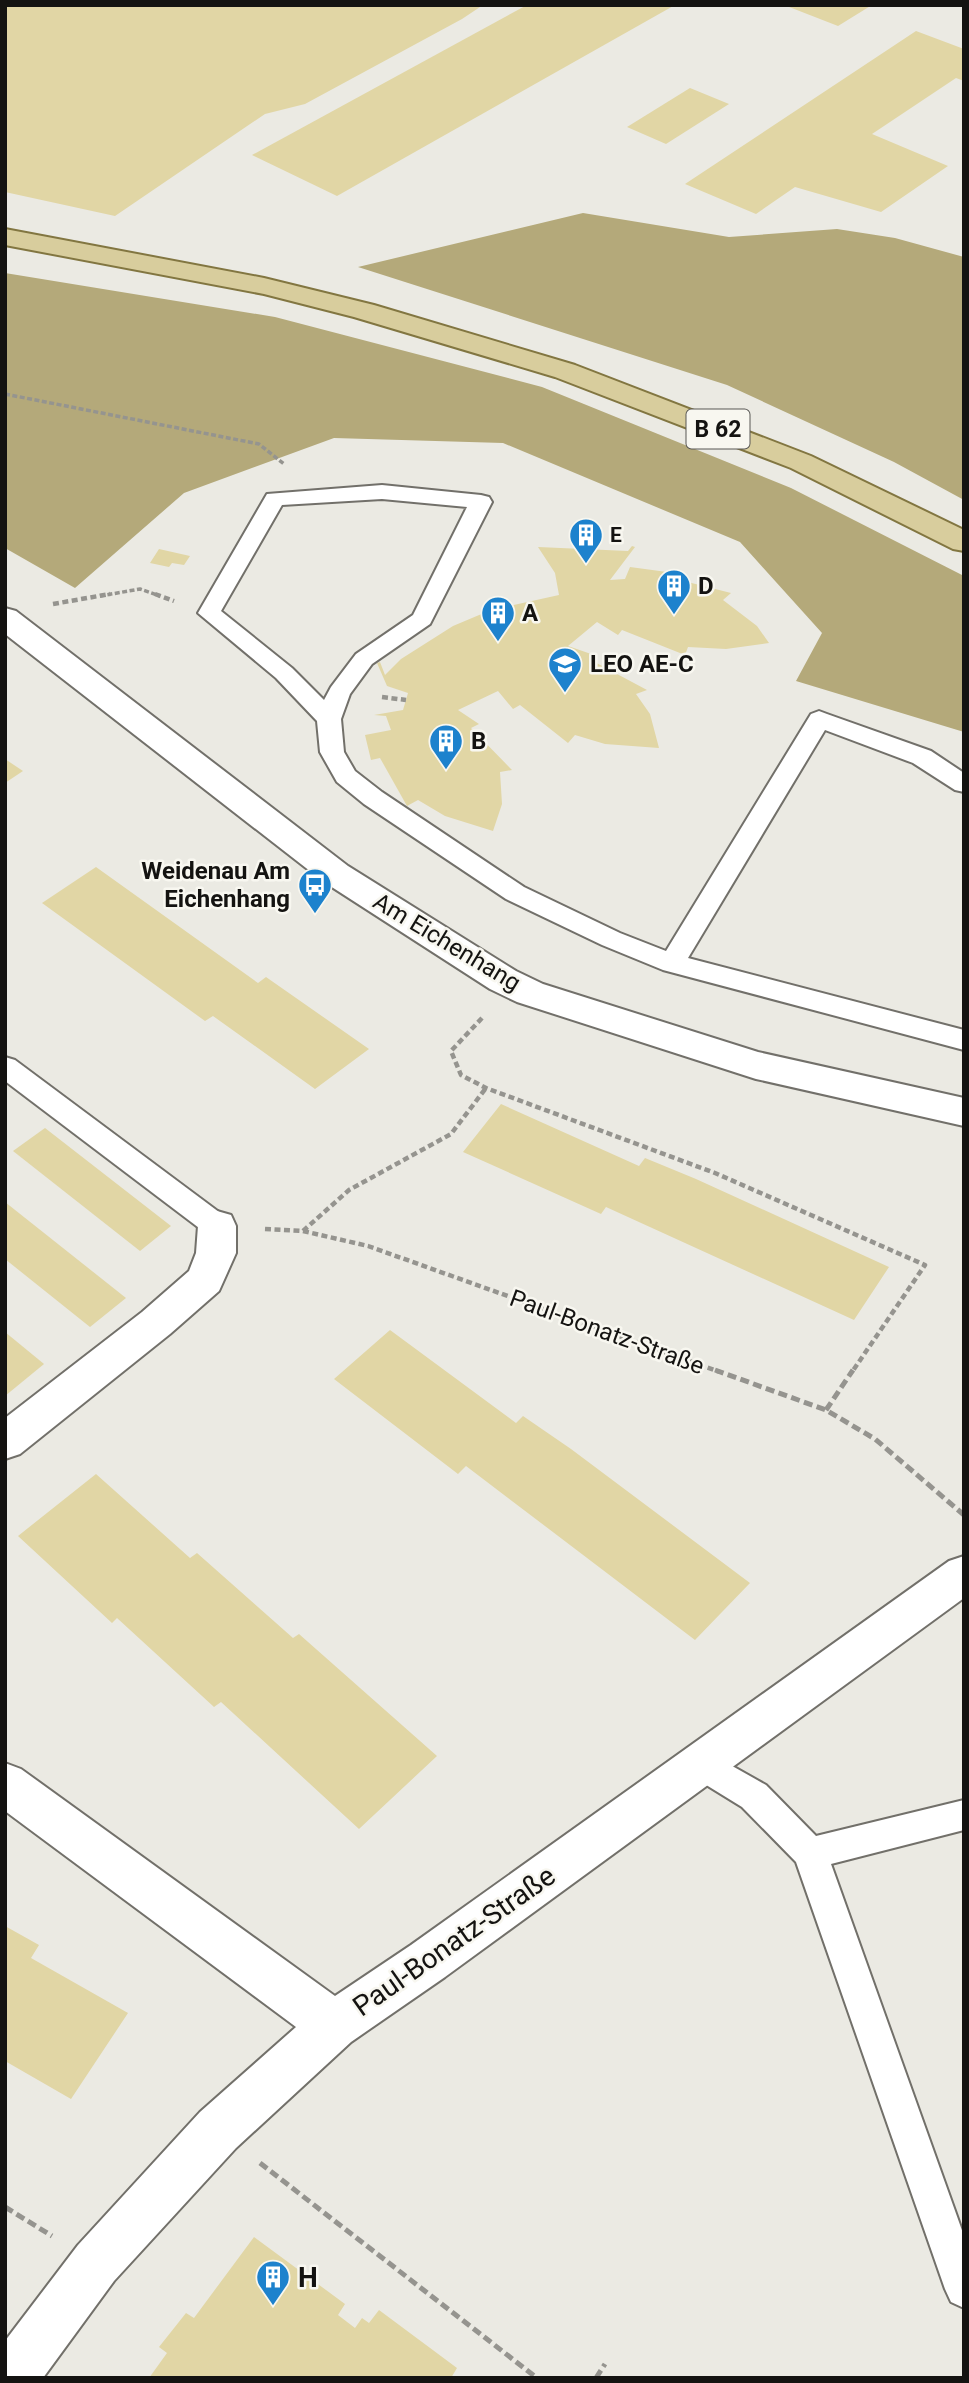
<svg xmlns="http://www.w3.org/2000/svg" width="969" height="2383" font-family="Roboto,sans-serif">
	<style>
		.forest { fill: #b4a97a }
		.building { fill: #e1d6a5 }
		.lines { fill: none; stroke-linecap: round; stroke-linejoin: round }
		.service-casing { stroke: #72706a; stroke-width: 4 }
		.minor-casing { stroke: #72706a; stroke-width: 4 }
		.primary-casing { stroke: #827641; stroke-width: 4 }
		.path-far2 { stroke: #95948f; stroke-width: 3.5; stroke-dasharray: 5 2.5; stroke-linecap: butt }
		.path-far1 { stroke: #95948f; stroke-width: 4.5; stroke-dasharray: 6 3.5; stroke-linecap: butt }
		.path { stroke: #95948f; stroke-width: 5; stroke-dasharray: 9 4.5; stroke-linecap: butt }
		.service { fill: #fff; fill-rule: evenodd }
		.minor { fill: #fff; fill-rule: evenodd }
		.primary { fill: #d8cd9d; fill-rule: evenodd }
		.labels { text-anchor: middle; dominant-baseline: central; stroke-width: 5; stroke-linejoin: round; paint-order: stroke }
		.far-poi-label { font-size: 21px; font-weight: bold; fill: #141311; stroke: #f8f7f0; text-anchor: start }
		.shield { fill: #f8f7f0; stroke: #585754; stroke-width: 2 }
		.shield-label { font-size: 23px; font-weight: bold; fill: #141311 }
		.poi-label { font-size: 24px; font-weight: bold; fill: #141311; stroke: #f8f7f0; text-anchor: start }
		.street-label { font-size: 24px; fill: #141311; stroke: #f8f7f0 }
		.near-street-label { font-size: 28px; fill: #141311; stroke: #f8f7f0 }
		.near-poi-label { font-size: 28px; font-weight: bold; fill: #141311; stroke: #f8f7f0; text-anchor: start }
	</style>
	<rect width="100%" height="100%" fill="#ebeae3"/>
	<g class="forest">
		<path d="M583,213L729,237L837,229L895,238L964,257V500L894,462L727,385L358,267Z"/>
		<path d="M5,273L275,317L542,387L791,488L964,576V732L796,681L822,633L740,542L503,443L334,438L184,493L75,588L5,548Z"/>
	</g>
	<g class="building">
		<path d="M5,5H483L462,19L305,104L265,114L115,216L5,192Z"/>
		<path d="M527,5H675L337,196L252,155Z"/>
		<path d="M784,5H872L838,26Z"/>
		<path d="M916,31L964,49V81L956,78L872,134L948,166L881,212L795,187L756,214L685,184Z"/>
		<path d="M690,88L729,104L666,144L627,127Z"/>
		<path d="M632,546L635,547L610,580L625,579L630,567L667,572L664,576L731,593L723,600L757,626L769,643L726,649L688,647L685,655L622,630L618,635L597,622L568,646L594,655L589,659L647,690L636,694L650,714L659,748L605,744L575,735L568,743L520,705L513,709L498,691L458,710L479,724L471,728L512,770L500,772L502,804L493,831L445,816L418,800L407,806L380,758L371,760L365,735L391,730L386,716L374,715L403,710L408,693L387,686L377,663L380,662L385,675L401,659L453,626L491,610L559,595L555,573L538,547L628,551Z"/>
		<path d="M159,549L190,556L184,565L172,563L169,567L150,563Z"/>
		<path d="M5,759L23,771L5,783Z"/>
		<path d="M96,867L258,983L266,977L369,1049L315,1089L213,1016L205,1021L42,903Z"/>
		<path d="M501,1104L639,1166L645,1158L696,1179L889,1267L854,1320L606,1207L601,1214L463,1152Z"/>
		<path d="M45,1128L171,1226L140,1251L13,1151Z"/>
		<path d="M5,1202L126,1298L90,1327L5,1259Z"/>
		<path d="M390,1330L516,1423L523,1416L571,1449L750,1583L695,1640L466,1466L458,1474L334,1379Z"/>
		<path d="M5,1332L44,1364L5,1396Z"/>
		<path d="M96,1474L190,1558L197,1553L293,1638L299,1634L437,1756L359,1829L221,1702L214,1707L117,1618L112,1623L18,1536Z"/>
		<path d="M5,1926L39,1945L31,1958L128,2013L71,2099L5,2061Z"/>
		<path d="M254,2237L345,2304L338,2315L355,2328L362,2318L369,2323L379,2310L457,2368L451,2378H149L167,2353L159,2347L186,2313L194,2318Z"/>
	</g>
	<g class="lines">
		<g class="service-casing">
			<g id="service">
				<path d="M382,485L481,495L489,497L492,502L430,624L372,664L350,694L341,719L344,752L355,771L382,792L524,887L620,933L666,951L811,714L819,711L827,714L931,751L964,773V792L955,790L913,763L825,730L688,958L964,1030V1050L663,970L602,945L506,899L364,804L337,782L320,752L317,721L276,678L198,613L267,494ZM382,499L467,507L413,615L356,654L331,687L324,700L292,668L221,611L282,505Z"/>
				<path d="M5,1057L15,1060L227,1218L231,1226L227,1234L217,1237L207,1234L5,1081Z"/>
				<path d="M702,1749L766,1785L816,1836L964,1800V1830L831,1864L964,2236V2308L951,2302L945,2289L796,1862L742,1807L690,1775L685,1764L690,1753Z"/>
			</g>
		</g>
		<g class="minor-casing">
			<g id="minor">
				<path d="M5,608L16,611L348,866L516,971L543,984L758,1052L964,1098V1126L756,1079L517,1002L490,989L324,882L5,634Z"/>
				<path d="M217,1211L231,1215L236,1226V1253L219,1291L170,1334L20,1454L5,1459V1418L142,1312L189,1271L196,1253L198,1226L203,1215Z"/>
				<path d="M964,1556V1598L445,1977L351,2042L236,2148L114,2281L43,2378H5V2341L78,2245L200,2112L296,2027L5,1811V1763L21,1769L335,1996L411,1945L949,1561Z"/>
			</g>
		</g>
		<g class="primary-casing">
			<path id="primary" d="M5,229L264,278L374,305L575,365L811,456L964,530V551L953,549L791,468L555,377L354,317L264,294L5,245Z"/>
		</g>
		<g class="path-far2">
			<path d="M5,394L259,444L284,464"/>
			<path d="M100,596L140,589L160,596"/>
		</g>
		<g class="path-far1">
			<path d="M155,594L174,601"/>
			<path d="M53,604L110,594"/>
			<path d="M382,697L406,700"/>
			<path d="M482,1018L451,1051L461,1075L486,1088L715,1173L925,1265L852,1372"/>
			<path d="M265,1229L303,1231L368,1246L720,1372"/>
			<path d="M303,1231L349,1190L451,1134L486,1088"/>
		</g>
		<g class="path">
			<path d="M715,1370L826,1410L875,1439L964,1515"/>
			<path d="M826,1410L853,1370"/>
			<path d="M260,2163L537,2378"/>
			<path d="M5,2207L52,2236"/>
			<path d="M596,2378L605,2364"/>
		</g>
		<use href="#service" class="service"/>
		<use href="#minor" class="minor"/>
		<use href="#primary" class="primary"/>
	</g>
	<defs>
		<g id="building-pin" transform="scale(1.75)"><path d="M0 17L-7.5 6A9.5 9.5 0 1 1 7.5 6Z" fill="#1d82cd" stroke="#f8f7f0"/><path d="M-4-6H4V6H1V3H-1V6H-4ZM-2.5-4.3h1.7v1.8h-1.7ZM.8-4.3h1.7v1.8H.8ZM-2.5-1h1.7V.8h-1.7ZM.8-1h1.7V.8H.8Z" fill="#fff"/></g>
		<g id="university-pin" transform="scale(1.75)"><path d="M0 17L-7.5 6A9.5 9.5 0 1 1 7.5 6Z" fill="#1d82cd" stroke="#f8f7f0"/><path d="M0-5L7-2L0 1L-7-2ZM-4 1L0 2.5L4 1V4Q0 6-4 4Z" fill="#fff"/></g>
		<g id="bus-pin" transform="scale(1.75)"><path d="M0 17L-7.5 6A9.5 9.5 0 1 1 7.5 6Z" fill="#1d82cd" stroke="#f8f7f0"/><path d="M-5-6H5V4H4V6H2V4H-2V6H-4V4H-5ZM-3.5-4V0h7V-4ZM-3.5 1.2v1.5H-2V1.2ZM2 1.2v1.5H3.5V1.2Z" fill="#fff"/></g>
	</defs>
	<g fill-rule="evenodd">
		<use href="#building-pin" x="586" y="535"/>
		<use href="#building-pin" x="674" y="586"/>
		<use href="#building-pin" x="498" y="613"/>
		<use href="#university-pin" x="565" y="664"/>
		<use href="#building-pin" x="446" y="741"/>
		<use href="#bus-pin" x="315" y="885"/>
		<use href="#building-pin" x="273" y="2277"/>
	</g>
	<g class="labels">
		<g class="far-poi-label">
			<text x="610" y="535">E</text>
		</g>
		<rect class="shield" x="686.5" y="409.5" width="63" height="39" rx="5"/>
		<g class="shield-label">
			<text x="718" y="429">B 62</text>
		</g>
		<g class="poi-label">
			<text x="698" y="586">D</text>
			<text x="522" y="613">A</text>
			<text x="590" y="664">LEO AE-C</text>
			<text x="471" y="741">B</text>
			<text x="290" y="871" text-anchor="end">Weidenau Am<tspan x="290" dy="28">Eichenhang</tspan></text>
		</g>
		<g class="street-label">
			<text transform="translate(447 942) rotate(31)">Am Eichenhang</text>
			<text transform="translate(607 1332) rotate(20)">Paul-Bonatz-Straße</text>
		</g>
		<g class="near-street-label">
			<text transform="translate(454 1941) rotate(-35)">Paul-Bonatz-Straße</text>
		</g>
		<g class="near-poi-label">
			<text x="298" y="2277">H</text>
		</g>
	</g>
	<rect width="969" height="2383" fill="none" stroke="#141311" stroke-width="14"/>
</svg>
